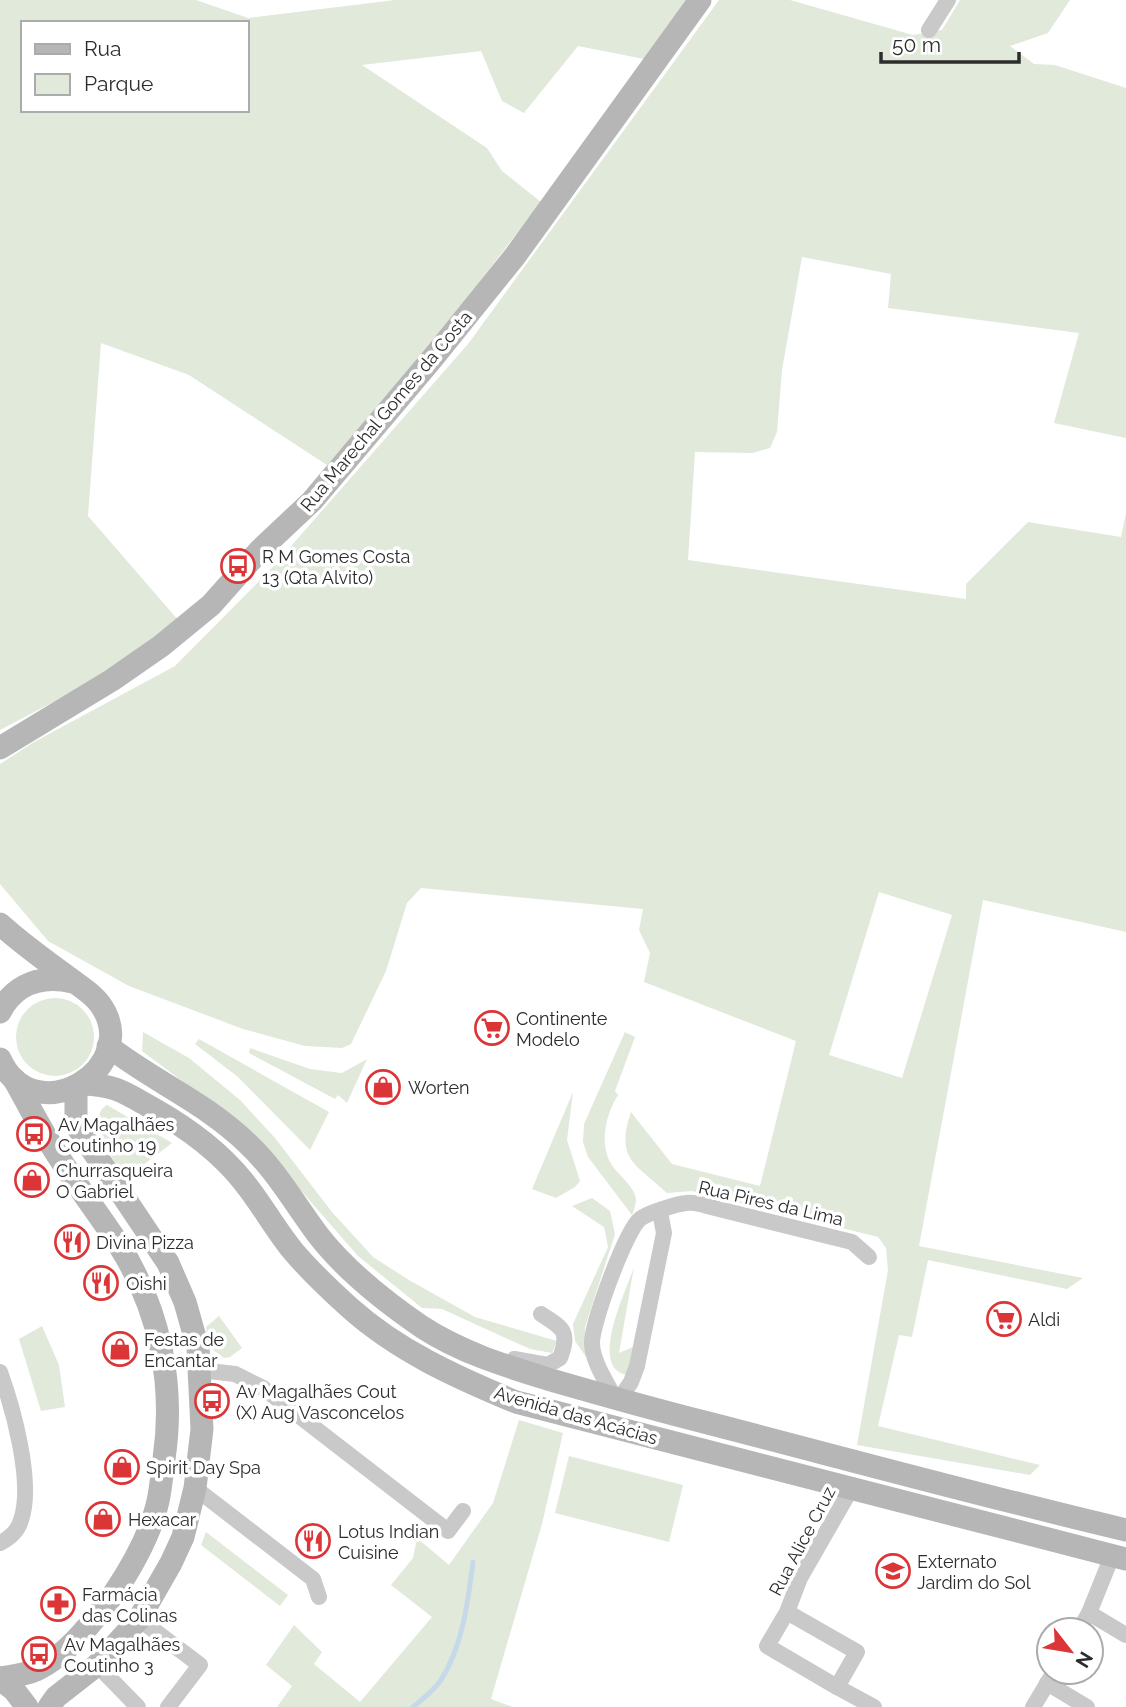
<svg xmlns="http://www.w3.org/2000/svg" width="1126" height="1707" font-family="Raleway,sans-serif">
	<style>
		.green { fill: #e1e9da; fill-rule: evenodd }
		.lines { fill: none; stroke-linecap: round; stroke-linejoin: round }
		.stream { stroke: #c6d9e9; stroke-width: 5 }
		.minor { stroke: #c9c9c9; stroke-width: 16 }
		.secondary { stroke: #b6b6b6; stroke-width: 23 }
		.labels { text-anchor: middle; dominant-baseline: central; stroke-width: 7; stroke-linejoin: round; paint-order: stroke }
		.street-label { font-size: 18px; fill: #2c2c2c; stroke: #fff }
		.poi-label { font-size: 18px; fill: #2c2c2c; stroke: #fff; text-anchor: start }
	</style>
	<rect width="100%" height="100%" fill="#fff"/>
	<g class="green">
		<path d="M0,0H196L248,18L395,0H686L644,59L578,46L524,113L502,101L481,51L362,65L487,148L502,171L541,202L430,346L327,465L189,375L101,343L88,516L179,621L82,687L0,730ZM23,23H247V110H23Z"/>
		<path d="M719,0H790L913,35L942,30L960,0H1070L1048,33L1010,46L1034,64L1055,65L1126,88V438L1054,423L1079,333L888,308L891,274L802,257L782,370L777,432L770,448L752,453L695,452L688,560L966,599V584L1028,522L1121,537L1126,513V932L983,900L919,1246L1083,1278L1067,1289L928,1260L912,1337L899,1335L878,1426L1040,1465L1030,1475L857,1445L888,1270L886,1248L878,1237L692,1191L667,1193C635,1163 615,1160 631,1112L672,1164L760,1186L796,1041L644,982L650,953L639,930L643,909L421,888L407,903L386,971L351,1044L342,1048L305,1046L243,1029L129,986L48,941L0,884V764L34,742L175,666L271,569L468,344ZM879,892L952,915L902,1078L829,1055Z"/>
		<circle cx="55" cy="1037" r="39"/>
		<path d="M143,1032L189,1058L240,1100L275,1138L332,1212L373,1257L409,1280L475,1317L557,1341L552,1353L530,1349L442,1309L422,1308L358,1256L263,1147L241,1125L142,1051Z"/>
		<path d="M625,1032L635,1037L615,1091L618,1095C605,1115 598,1148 614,1168C621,1177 635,1188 636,1199C636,1204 634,1210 632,1215L588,1157L583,1142L584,1124Z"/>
		<path d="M199,1039L329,1112L310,1150L238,1077L195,1044Z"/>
		<path d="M250,1048L310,1069L342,1073L367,1059L347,1103L338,1095L335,1099L249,1053Z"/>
		<path d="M573,1092L567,1140L580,1181L575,1187L556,1198L532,1189Z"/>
		<path d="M107,1105L172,1143L125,1179C116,1163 84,1117 107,1105Z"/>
		<path d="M592,1198L610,1211L615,1234L585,1327L586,1357L575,1341L573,1324L608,1247L604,1227L572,1206Z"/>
		<path d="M634,1267L619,1353L635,1346L629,1375C586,1371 627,1289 634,1267Z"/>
		<path d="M219,1316L242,1348L230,1357L224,1358L209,1347L206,1327Z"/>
		<path d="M42,1326L59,1365L65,1407L41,1411L19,1339Z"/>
		<path d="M519,1420L563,1433L542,1524L491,1699L513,1707H277L292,1686L266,1665L294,1625L322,1652L314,1664L360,1702L432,1617L391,1585L413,1558L417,1538L449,1565L493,1503Z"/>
		<path d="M569,1456L683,1485L669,1542L555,1513Z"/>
		<path d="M206,1532L288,1595L280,1606L201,1545Z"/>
	</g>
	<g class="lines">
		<path class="stream" d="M413,1707C423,1699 434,1690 441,1680C463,1645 468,1601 473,1562"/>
		<g class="minor">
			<path d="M929,30L948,0"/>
			<path d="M514,1359L548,1365L560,1358C570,1331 563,1328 541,1314"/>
			<path d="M200,1370L235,1374L263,1388L448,1531L463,1511"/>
			<path d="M0,1372C13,1408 34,1483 21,1520C18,1531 10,1538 0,1543"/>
			<path d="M615,1399C607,1382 593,1363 592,1344C591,1325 626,1230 640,1219C647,1213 677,1204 686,1203C693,1202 701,1204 707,1206L852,1242L869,1257"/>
			<path d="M619,1400L631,1382L637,1366L664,1233L660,1212"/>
			<path d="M195,1488L313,1579L319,1597"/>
			<path d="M787,1612L857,1652L837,1687L767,1646L787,1612L800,1578L851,1489"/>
			<path d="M1089,1613L1126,1635"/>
			<path d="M139,1619L200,1665L168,1707"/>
			<path d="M1079,1630L1089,1613L1112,1556"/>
			<path d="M97,1665L138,1707"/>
			<path d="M1047,1683L1087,1707"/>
			<path d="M837,1687L874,1707"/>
			<path d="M1033,1707L1054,1672"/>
		</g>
		<g class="secondary">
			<path d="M0,748L112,680L161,646L211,605L261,549L312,501L432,359L515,256L700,0"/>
			<path d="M0,924C22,944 47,962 72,980C82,988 92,993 100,1004C145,1067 34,1135 0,1059"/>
			<path d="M0,1012C15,983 42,975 73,982"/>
			<path d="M108,1046C153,1081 206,1103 247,1143C275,1169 295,1204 318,1235C346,1271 384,1301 422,1327C462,1353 506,1366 551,1380C603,1395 656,1410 708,1423C847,1459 986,1497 1126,1530"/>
			<path d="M83,1084C116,1085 125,1093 152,1108C186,1127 219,1151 243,1181C261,1203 275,1229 293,1251C310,1271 330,1290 350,1308C398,1351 456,1377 516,1402L1126,1559"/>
			<path d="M0,1678C12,1676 25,1675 36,1670C67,1656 96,1618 115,1592C133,1565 151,1533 158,1501C161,1487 162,1473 164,1459C175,1384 160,1310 119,1245C98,1213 74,1182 53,1148C39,1126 27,1102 14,1079"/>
			<path d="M0,1679L14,1690L27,1707"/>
			<path d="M49,1707L56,1697L97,1665L139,1619L171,1563L183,1537L195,1488L202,1429L198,1348L185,1302L168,1263L79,1130L76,1120V1087"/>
		</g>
	</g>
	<defs>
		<g id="bus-ring" transform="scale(1.75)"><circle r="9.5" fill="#fff" stroke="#dc3538" stroke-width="1.5"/><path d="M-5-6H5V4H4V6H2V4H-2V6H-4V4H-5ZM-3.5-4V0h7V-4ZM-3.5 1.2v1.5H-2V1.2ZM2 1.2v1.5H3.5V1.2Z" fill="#dc3538"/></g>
		<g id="supermarket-ring" transform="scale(1.75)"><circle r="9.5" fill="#fff" stroke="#dc3538" stroke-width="1.5"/><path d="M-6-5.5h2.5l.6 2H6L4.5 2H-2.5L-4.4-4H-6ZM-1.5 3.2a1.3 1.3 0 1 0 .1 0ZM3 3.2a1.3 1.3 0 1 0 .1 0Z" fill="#dc3538"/></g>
		<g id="shop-ring" transform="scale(1.75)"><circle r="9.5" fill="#fff" stroke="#dc3538" stroke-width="1.5"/><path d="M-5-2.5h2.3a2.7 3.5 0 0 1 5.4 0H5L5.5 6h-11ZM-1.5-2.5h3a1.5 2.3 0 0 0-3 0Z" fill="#dc3538"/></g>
		<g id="restaurant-ring" transform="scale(1.75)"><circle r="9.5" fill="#fff" stroke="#dc3538" stroke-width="1.5"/><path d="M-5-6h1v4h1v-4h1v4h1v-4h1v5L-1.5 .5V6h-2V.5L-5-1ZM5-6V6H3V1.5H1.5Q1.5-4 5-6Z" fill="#dc3538"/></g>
		<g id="school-ring" transform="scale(1.75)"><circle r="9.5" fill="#fff" stroke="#dc3538" stroke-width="1.5"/><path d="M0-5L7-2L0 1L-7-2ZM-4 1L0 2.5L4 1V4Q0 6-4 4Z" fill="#dc3538"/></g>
		<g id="pharmacy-ring" transform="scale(1.75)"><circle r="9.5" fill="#fff" stroke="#dc3538" stroke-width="1.5"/><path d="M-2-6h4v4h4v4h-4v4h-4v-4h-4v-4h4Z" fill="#dc3538"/></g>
	</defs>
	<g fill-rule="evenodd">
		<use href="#bus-ring" x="238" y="566"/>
		<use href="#supermarket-ring" x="492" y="1028"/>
		<use href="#shop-ring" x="383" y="1087"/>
		<use href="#bus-ring" x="34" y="1134"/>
		<use href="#shop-ring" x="32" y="1180"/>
		<use href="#restaurant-ring" x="72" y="1242"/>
		<use href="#restaurant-ring" x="101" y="1283"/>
		<use href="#supermarket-ring" x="1004" y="1319"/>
		<use href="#shop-ring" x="120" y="1349"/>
		<use href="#bus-ring" x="212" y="1401"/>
		<use href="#shop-ring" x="122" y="1467"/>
		<use href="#shop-ring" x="103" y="1519"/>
		<use href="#restaurant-ring" x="313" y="1541"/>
		<use href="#school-ring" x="893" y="1571"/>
		<use href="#pharmacy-ring" x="58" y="1604"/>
		<use href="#bus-ring" x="39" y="1654"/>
	</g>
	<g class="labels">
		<g class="street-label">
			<text transform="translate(386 411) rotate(-50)">Rua Marechal Gomes da Costa</text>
			<text transform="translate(771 1203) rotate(13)">Rua Pires da Lima</text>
			<text transform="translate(576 1415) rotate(16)">Avenida das Acácias</text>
			<text transform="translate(802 1541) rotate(-62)">Rua Alice Cruz</text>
		</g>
		<g class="poi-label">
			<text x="262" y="556">R M Gomes Costa<tspan x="262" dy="21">13 (Qta Alvito)</tspan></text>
			<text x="516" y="1018">Continente<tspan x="516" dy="21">Modelo</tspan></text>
			<text x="408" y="1087">Worten</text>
			<text x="58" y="1124">Av Magalhães<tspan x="58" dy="21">Coutinho 19</tspan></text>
			<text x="56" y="1170">Churrasqueira<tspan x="56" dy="21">O Gabriel</tspan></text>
			<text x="96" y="1242">Divina Pizza</text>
			<text x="126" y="1283">Oishi</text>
			<text x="1028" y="1319">Aldi</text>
			<text x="144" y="1339">Festas de<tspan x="144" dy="21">Encantar</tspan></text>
			<text x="236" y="1391">Av Magalhães Cout<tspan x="236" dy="21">(X) Aug Vasconcelos</tspan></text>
			<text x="146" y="1467">Spirit Day Spa</text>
			<text x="128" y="1519">Hexacar</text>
			<text x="338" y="1531">Lotus Indian<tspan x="338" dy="21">Cuisine</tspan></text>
			<text x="917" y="1561">Externato<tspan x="917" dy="21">Jardim do Sol</tspan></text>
			<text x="82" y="1594">Farmácia<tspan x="82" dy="21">das Colinas</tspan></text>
			<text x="64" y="1644">Av Magalhães<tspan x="64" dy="21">Coutinho 3</tspan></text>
		</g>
	</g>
	<rect x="21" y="21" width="228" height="91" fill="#ffffff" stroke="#ababab" stroke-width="2"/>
	<rect x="35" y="44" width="35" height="10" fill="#b6b6b6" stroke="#ababab" stroke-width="2"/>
	<text x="84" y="56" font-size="21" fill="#2c2c2c">Rua</text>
	<rect x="35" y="74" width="35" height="21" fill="#e1e9da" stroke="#ababab" stroke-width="2"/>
	<text x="84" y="91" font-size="21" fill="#2c2c2c">Parque</text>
	<g transform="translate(1070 1651) rotate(121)"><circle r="33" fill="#ffffff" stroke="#ababab" stroke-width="2"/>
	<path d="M0-5L12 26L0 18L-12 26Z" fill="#dc3538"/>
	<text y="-10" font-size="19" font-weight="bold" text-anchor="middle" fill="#2c2c2c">N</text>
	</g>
	<path d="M881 52v10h138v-10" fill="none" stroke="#2c2c2c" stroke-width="3.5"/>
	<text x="892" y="52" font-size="21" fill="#2c2c2c" stroke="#ffffff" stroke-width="5" paint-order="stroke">50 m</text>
</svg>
